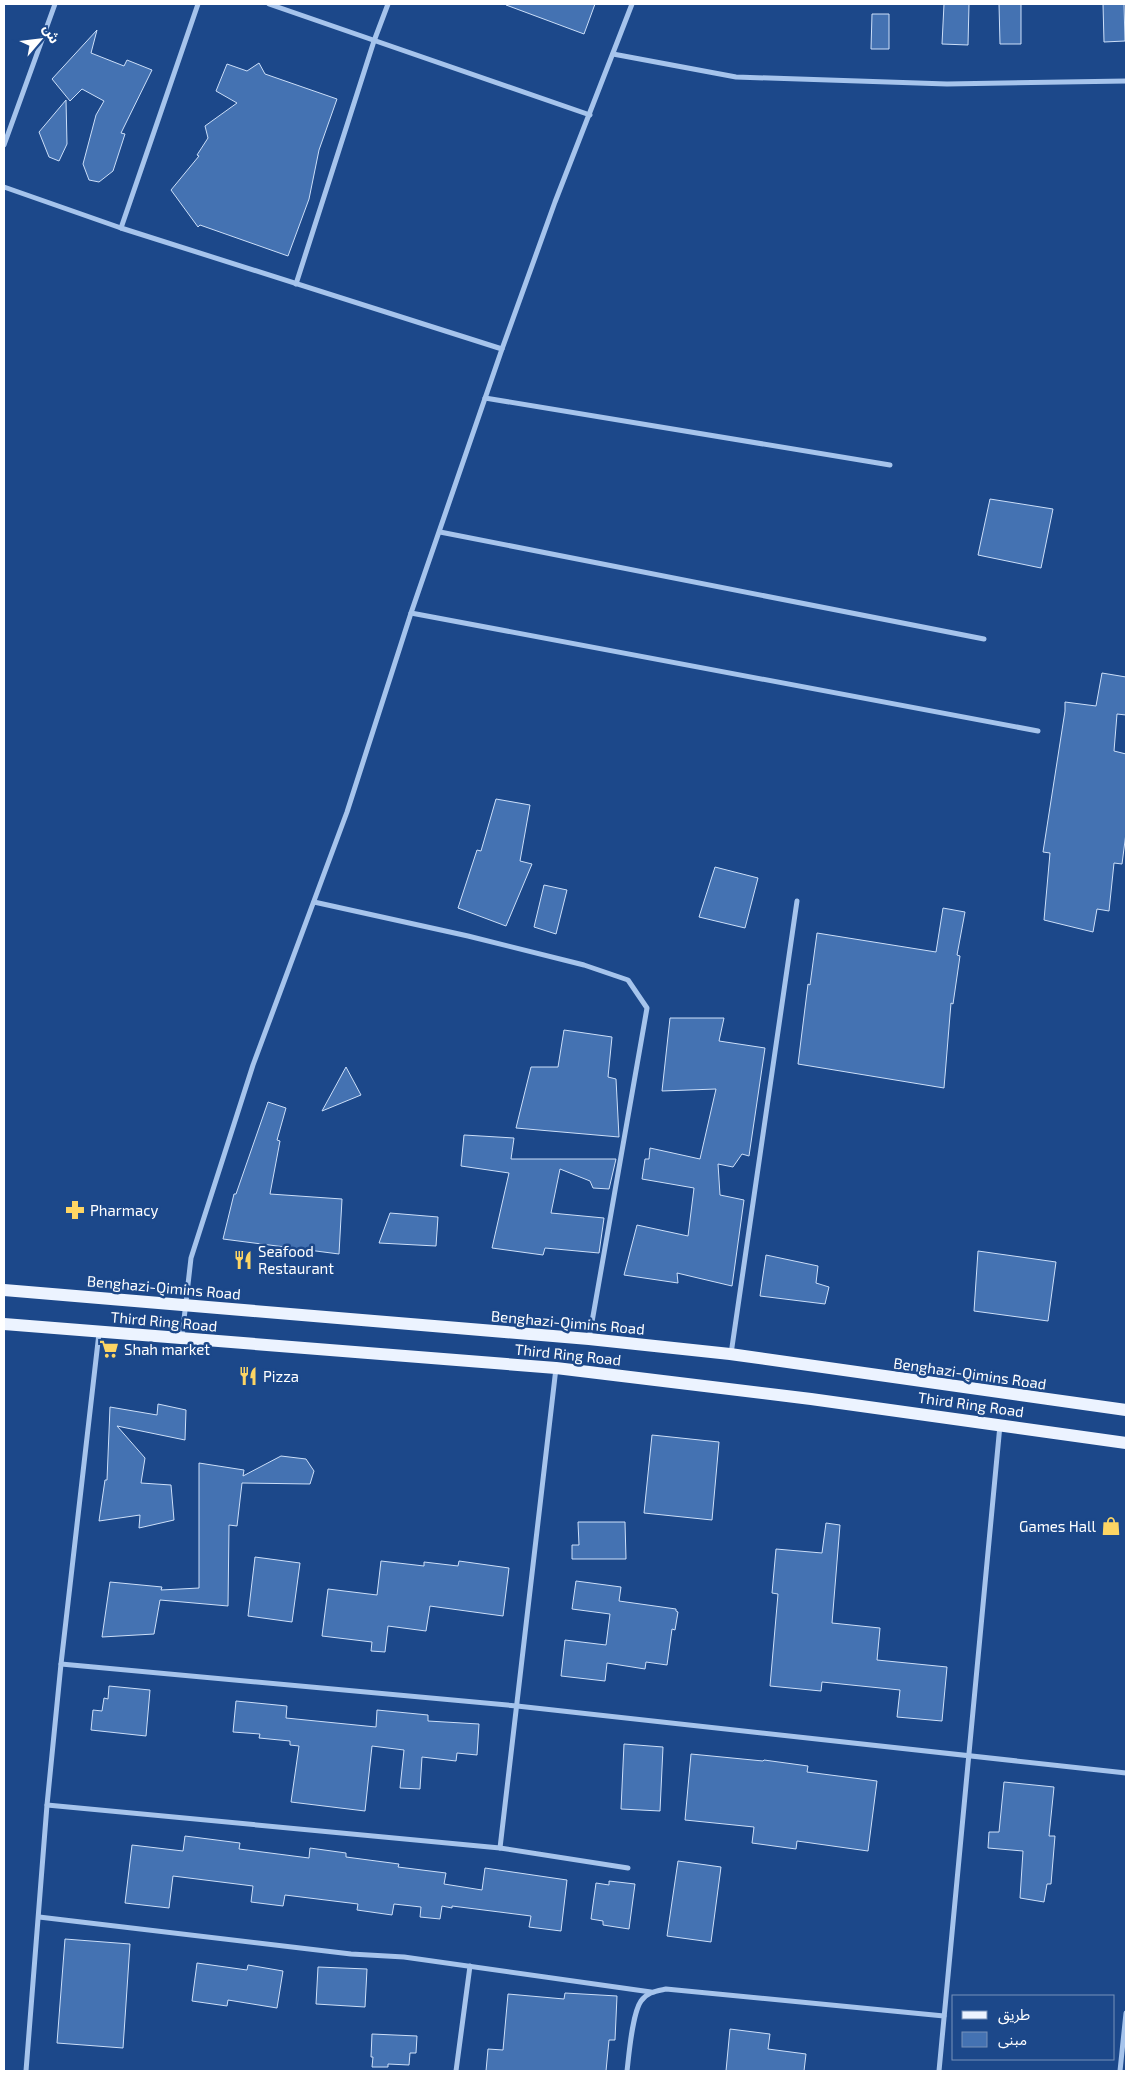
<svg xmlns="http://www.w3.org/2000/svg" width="1130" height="2075" font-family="'Exo 2','Noto Sans Arabic',sans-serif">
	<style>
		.building { fill: #4472b2; stroke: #ccdff9 }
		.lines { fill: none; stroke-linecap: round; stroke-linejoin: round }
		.minor { stroke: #a6c4ec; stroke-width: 5 }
		.primary { stroke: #ecf3ff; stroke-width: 12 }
		.labels { text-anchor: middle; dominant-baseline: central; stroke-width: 5; stroke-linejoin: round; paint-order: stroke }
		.poi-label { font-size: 15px; fill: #fff; stroke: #1c488a; text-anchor: start }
		.street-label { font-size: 15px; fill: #fff; stroke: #1c488a }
	</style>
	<rect width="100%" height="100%" fill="#1c488a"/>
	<g class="building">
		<path d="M506,4H595L584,34L506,5Z"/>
		<path d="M944,4H969L968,45L942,44Z"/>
		<path d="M999,4H1021V44H1000Z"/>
		<path d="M1103,4H1124L1125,41L1104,42Z"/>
		<path d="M872,14H889V49H871Z"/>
		<path d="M97,30L91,53L124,66L127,60L152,70L121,133L125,134L113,171L99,182L89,180L83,164L96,115L104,101L82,89L70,101L52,79Z"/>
		<path d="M259,63L265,74L337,99L319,150L309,199L288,256L200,225L198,227L171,190L199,156L197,155L208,138L205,126L237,103L216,91L227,64L247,71Z"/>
		<path d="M66,100L67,144L59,161L49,157L39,132Z"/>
		<path d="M990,499L1053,509L1041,568L978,555Z"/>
		<path d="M1102,673L1126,677V715L1117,714L1114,751L1126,754V833L1122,864L1114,863L1109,911L1097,909L1093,932L1044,920L1050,853L1043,852L1065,711V702L1096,706Z"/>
		<path d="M496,799L530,805L520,861L532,864L506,926L458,908L477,850L481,851Z"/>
		<path d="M715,867L758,878L745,928L699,917Z"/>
		<path d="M544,885L567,890L556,934L534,927Z"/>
		<path d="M943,908L965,912L957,955L960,956L953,1004L951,1003L944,1088L798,1064L808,984L810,985L817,933L936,952Z"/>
		<path d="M670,1018H724L719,1041L765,1048L749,1156L742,1154L733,1167L718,1164L720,1195L744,1200L732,1286L677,1273L678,1283L624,1275L637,1225L688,1236L694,1188L642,1179L645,1159H649L650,1148L700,1159L716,1089L662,1091Z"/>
		<path d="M564,1030L612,1037L608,1077L616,1079L619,1137L516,1128L531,1067H558Z"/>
		<path d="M346,1067L361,1095L322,1111Z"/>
		<path d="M268,1102L286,1108L277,1140L280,1141L270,1194L342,1199L339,1254L223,1239L234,1194H236Z"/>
		<path d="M464,1135L514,1138L511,1159H616L609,1189L593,1188L590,1181L560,1169L551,1213L604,1218L599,1253L545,1248L543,1255L492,1248L509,1173L461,1166Z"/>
		<path d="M390,1213L438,1217L436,1246L379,1243Z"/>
		<path d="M978,1251L1056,1262L1048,1321L974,1311Z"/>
		<path d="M766,1255L818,1266L816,1283L829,1287L825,1304L760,1296Z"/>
		<path d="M158,1404L186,1410L185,1440L117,1426L145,1458L141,1483L171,1485L174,1520L139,1528L140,1515L99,1521L105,1480H107L110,1407L157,1415Z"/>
		<path d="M652,1435L719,1442L712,1520L644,1513Z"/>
		<path d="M281,1456L306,1459L314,1471L310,1484L242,1483L237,1526L229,1525L228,1606L160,1600L154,1634L102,1637L110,1582L162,1587L161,1590L199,1588V1463L244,1470L243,1476Z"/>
		<path d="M578,1522H625L626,1559H572V1545H579Z"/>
		<path d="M826,1523L840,1525L832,1623L880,1628L877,1660L947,1667L942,1721L897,1717L900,1690L822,1682L821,1691L770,1686L778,1594L772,1593L776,1549L822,1553Z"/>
		<path d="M255,1557L300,1563L292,1622L248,1616Z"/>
		<path d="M381,1561L424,1566V1562L458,1566L459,1561L509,1568L503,1616L430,1606L426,1631L388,1626L385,1652L371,1651L372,1642L322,1636L328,1589L377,1595Z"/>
		<path d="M576,1581L621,1587L619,1601L676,1609V1611L678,1612L675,1630L672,1629L667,1665L646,1662L645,1669L607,1663L605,1681L561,1676L565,1640L606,1645L610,1614L572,1609Z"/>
		<path d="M109,1686L150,1690L146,1736L91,1730L93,1710L102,1711L104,1698L108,1699Z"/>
		<path d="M236,1701L287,1706L286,1718L376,1727L377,1710L428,1715V1721L479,1724L477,1755L457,1753L456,1761L422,1757L420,1789L400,1788L404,1750L372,1746L365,1811L291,1802L299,1746L290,1745V1741L259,1738L260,1734L233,1732Z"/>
		<path d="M624,1744L663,1747L660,1811L621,1809Z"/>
		<path d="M691,1754L763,1761L764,1760L808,1766L807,1772L877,1781L868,1851L797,1841L796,1849L752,1843L754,1827L685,1820Z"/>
		<path d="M1004,1782L1054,1787L1049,1836H1055L1051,1884H1047L1044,1902L1020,1898L1023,1851L988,1848L989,1832H999Z"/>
		<path d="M185,1836L240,1843L239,1849L309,1858L310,1848L346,1853V1857L399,1864L398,1867L446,1873L444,1884L482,1890L485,1868L567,1880L561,1931L529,1927L531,1916L452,1906V1908L442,1906L440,1919L420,1917L421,1907L394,1904L392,1915L357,1910L358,1904L285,1895L283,1906L251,1902L253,1886L173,1876L169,1908L125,1903L132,1845L183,1851Z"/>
		<path d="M678,1861L721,1867L711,1942L667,1936Z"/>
		<path d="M609,1881L635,1884L629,1929L603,1925V1921L591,1919L596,1883L609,1885Z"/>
		<path d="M65,1939L130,1944L123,2048L57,2043Z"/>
		<path d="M197,1963L247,1970L248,1965L283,1971L277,2008L228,2000L227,2006L192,2001Z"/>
		<path d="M318,1967L367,1969L365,2007L316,2004Z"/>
		<path d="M565,1993L617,1996L615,2040H609L606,2071H486L488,2049L503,2050L508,1994L564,1999Z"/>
		<path d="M730,2029L770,2034L768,2049L806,2054L804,2071H726Z"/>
		<path d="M372,2034L417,2036L416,2053H410L409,2065L388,2064V2067H372L373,2057H371Z"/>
	</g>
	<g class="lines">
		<g class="minor">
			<path d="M269,4L590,115"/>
			<path d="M613,54L736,77L947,84L1126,81"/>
			<path d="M4,145L55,4"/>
			<path d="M4,187L121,228L502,349"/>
			<path d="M121,228L198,4"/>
			<path d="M296,284L374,41L388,4"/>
			<path d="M485,398L890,465"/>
			<path d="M440,532L984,639"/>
			<path d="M411,613L1038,731"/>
			<path d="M314,902L468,936L584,965L628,980L647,1008L589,1339"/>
			<path d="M182,1337L191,1258L253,1065L347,812L411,613L502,349L555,202L632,4"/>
			<path d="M731,1354L797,901"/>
			<path d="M61,1664L517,1706L1126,1773"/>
			<path d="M47,1805L500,1848L556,1368"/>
			<path d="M500,1848L628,1868"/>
			<path d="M39,1917L351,1954L404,1957L651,1992"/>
			<path d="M26,2071L47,1805L61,1664L99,1333"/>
			<path d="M456,2071L470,1966"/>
			<path d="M627,2071C629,2055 632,2014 641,2001C647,1992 657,1991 666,1989L944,2016"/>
			<path d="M939,2071L1000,1425"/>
			<path d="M1120,2071L1126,2013"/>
		</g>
		<g class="primary">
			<path d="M4,1290L589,1339L730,1354L1126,1410"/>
			<path d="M4,1324L556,1368L811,1399L1126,1443"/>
		</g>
	</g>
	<defs>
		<g id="pharmacy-bare" transform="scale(1.5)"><path d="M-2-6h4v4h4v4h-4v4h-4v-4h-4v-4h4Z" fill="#fdd564" stroke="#1c488a" stroke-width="2.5" paint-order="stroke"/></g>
		<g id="restaurant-bare" transform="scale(1.5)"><path d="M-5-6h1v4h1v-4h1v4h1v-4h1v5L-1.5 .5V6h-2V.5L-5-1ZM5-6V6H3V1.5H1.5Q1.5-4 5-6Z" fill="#fdd564" stroke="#1c488a" stroke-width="2.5" paint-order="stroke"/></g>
		<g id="supermarket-bare" transform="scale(1.5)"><path d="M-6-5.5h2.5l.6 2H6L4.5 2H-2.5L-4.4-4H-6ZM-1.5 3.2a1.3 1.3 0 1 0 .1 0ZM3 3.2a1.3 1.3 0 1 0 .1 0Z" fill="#fdd564" stroke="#1c488a" stroke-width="2.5" paint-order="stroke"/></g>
		<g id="shop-bare" transform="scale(1.5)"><path d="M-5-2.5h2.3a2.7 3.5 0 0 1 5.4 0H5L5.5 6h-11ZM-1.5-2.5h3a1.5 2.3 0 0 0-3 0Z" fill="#fdd564" stroke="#1c488a" stroke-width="2.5" paint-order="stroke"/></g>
	</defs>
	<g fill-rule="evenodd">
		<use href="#pharmacy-bare" x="75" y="1210"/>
		<use href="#restaurant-bare" x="243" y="1260"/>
		<use href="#supermarket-bare" x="109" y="1349"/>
		<use href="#restaurant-bare" x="248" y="1376"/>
		<use href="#shop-bare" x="1111" y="1526"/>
	</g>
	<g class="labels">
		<g class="poi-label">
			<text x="90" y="1210">Pharmacy</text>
			<text x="258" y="1251">Seafood<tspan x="258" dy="17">Restaurant</tspan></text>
			<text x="124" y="1349">Shah market</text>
			<text x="263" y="1376">Pizza</text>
			<text x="1096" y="1526" text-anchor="end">Games Hall</text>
		</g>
		<g class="street-label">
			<text transform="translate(164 1287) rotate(5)">Benghazi-Qimins Road</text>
			<text transform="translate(164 1321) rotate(5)">Third Ring Road</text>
			<text transform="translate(568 1322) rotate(5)">Benghazi-Qimins Road</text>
			<text transform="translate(568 1354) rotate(6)">Third Ring Road</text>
			<text transform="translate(970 1373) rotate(8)">Benghazi-Qimins Road</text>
			<text transform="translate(971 1404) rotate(8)">Third Ring Road</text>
		</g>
	</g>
	<rect width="1130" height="2075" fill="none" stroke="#ffffff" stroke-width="10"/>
	<rect x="952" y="1995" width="162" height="65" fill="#1c488a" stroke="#7791b9"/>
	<rect x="962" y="2011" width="25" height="8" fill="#ecf3ff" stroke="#7791b9"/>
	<text x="998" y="2020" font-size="15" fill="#ffffff">طريق</text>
	<rect x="962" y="2032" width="25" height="15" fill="#4472b2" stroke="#7791b9"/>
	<text x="998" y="2045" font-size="15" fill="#ffffff">مبنى</text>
	<g transform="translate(40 40) rotate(62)" stroke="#1c488a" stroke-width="4" paint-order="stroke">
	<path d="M0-4L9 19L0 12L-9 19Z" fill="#ffffff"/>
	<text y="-8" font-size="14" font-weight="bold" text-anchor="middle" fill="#ffffff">ش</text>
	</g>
</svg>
